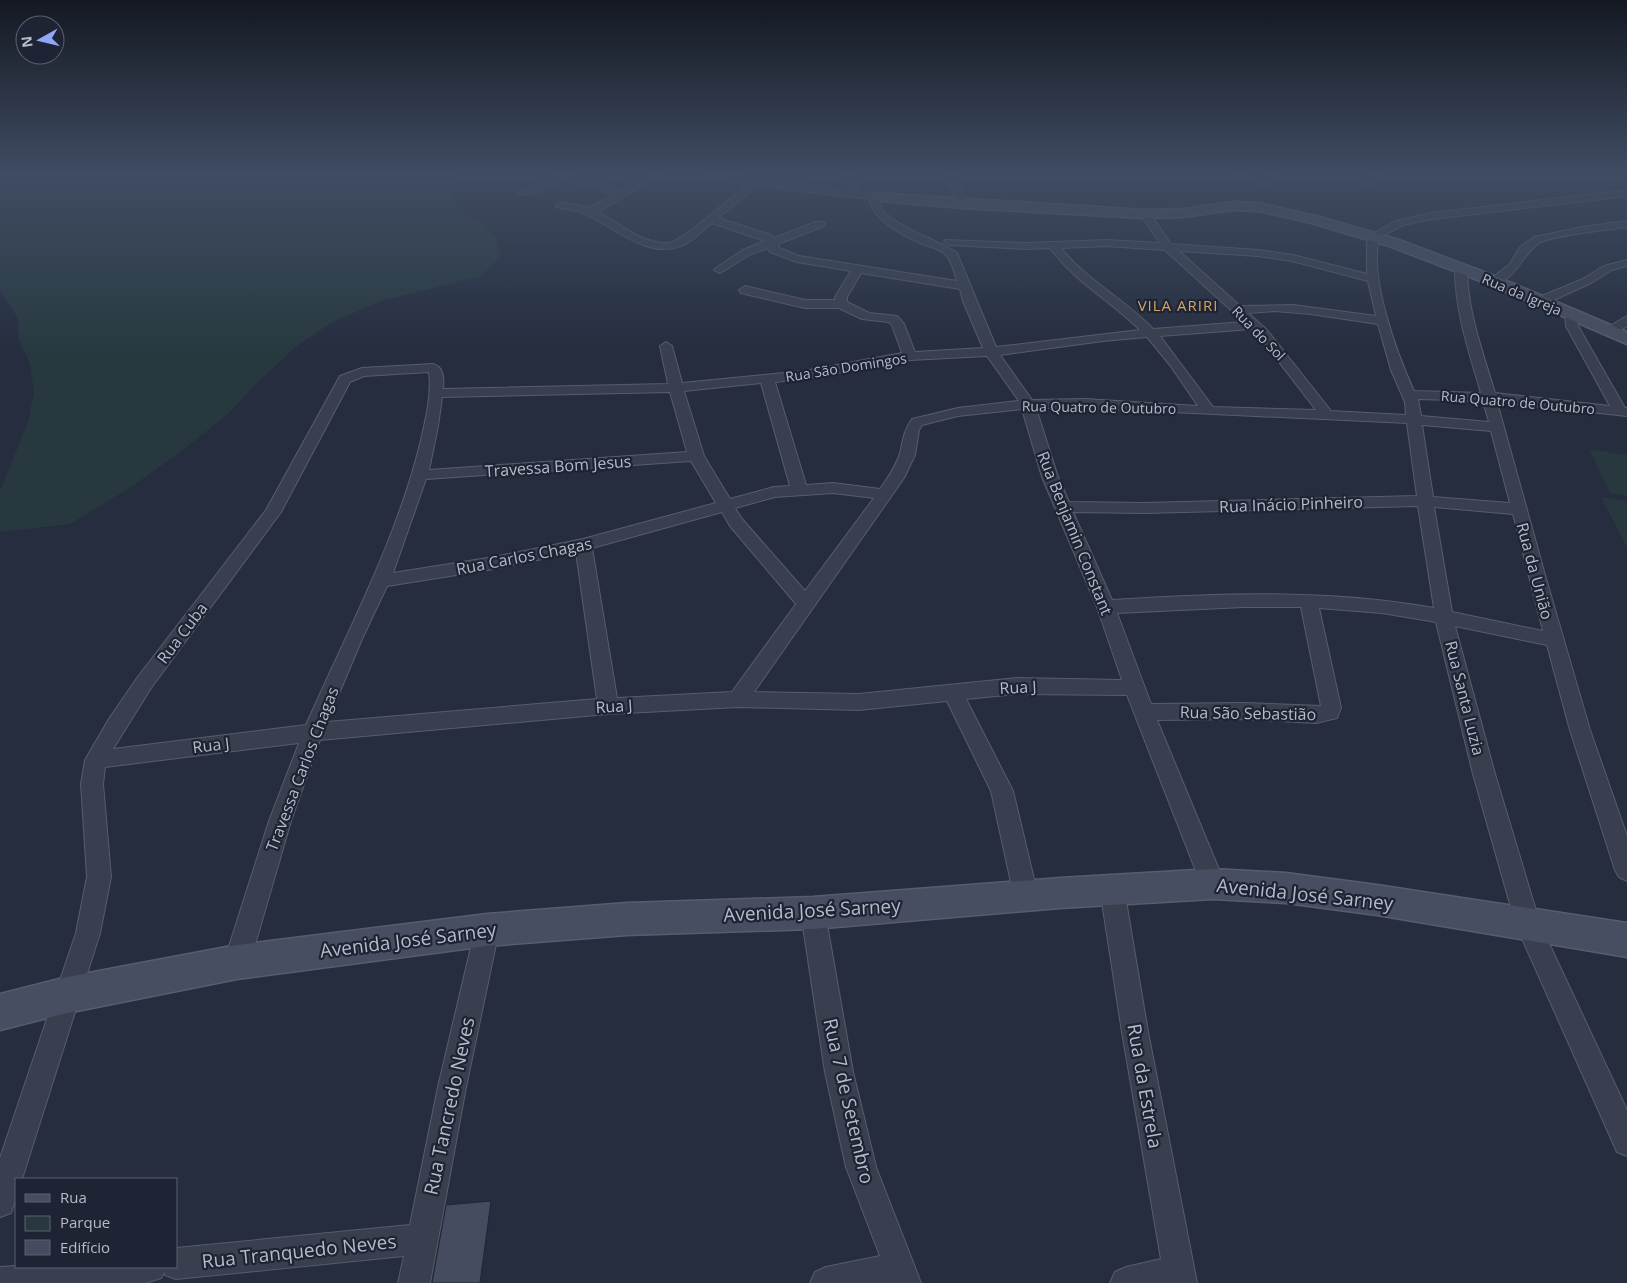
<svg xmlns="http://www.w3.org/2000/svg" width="1627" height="1283" font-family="'Open Sans',sans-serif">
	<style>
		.green { fill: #27393f }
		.building { fill: #454c60; stroke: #202635 }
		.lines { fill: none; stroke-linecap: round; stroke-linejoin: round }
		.street-casing { stroke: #575d6c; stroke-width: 2 }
		.secondary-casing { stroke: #575d6c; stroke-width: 3 }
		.street { fill: #393f4e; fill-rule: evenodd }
		.secondary { fill: #484e61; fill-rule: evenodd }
		.labels { text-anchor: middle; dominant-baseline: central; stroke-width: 4.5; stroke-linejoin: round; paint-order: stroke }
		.far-street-label { font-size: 14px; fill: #b6bac9; stroke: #1e2433 }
		.far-neighbourhood-label { font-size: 15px; letter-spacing: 1px; fill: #d2a568; stroke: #1e2433 }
		.street-label { font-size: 16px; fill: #b6bac9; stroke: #1e2433 }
		.near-street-label { font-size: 19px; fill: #b6bac9; stroke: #1e2433 }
	</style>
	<rect width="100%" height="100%" fill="#252d3e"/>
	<g class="green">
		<path d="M0,174H307L297,178L312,174H458L451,195L457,210L480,222L496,238L501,256L481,276L381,301L334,321L298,345L257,383L227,415L184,449L133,486L70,524L0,532V491L28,422L34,391L30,364L19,340L18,318L0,291Z"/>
		<path d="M1589,449L1627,455V496L1610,493Z"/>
		<path d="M1601,497L1627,501V548Z"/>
	</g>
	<path class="building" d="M491,1201L480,1283H432L446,1205Z"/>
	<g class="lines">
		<g class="street-casing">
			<g id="street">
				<path d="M563,174H577L575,176L621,190L649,174H661L598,212C618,223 643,244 667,243C683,242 732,196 747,185L701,174H724L852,191L840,174H849L863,193L879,195C880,199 879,202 880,206C886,223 942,242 957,253L996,347L1140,330C1111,301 1075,282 1050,248L1027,249L949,245L944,242L945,240L1027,243L1106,240L1160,243L1140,214L1145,211L1149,212L1171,244L1258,250L1293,255L1367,274V244L1369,236L1396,221L1432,213L1627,190V196L1432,219L1403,225L1379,238C1369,278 1397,354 1414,391L1481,393C1469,352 1455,311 1455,268L1461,265L1467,268C1467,311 1483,352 1495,393L1610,406L1566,326L1565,315L1571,311L1577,315L1578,326L1625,408H1627V416L1497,402L1545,575L1590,730L1627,836V881L1619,877L1615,870L1570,730L1547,645L1455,626L1495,774L1540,924L1627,1110V1156L1617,1152L1516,925L1473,774L1436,622L1382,613L1319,608L1341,708L1337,718L1316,723L1243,719L1157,720L1225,884L1221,892L1213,895L1205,892L1201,884L1127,695L1017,694L966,699L1013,791L1038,896L1034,904L1026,907L1018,904L1014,896L991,791L947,701L859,710L738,707L608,714L320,740L291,821L250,962L246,971L237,974L228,971L224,962L269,821L299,743L105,767L103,784L111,877L100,933L22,1179H16V1198L11,1213L0,1217V1158L76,933L87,877L81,784L85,760L109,719L137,678L266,510L340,376L362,368L433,364C444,367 444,379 443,389L668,384L660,346L666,342L672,346L682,383L804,371L902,353L892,325L889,322L862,319L839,308H805L741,293L739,290L745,286L805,300H835V297L851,271L797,262L770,252L768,248L751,254L720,273L714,270L716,268L743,250L765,241L712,223C702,231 693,241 681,246C648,259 615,228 588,215C578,210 567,210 557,207L556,205L561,202L589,208L613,195C604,190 574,179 564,180C550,183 534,197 519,194L518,192ZM757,186L870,199C870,218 904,236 920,243C929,247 940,248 947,256C952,262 955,274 957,281L799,256L779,248L778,244L824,226L825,224L824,222H816L774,238L771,235L718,218ZM1106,246L1165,250L1244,322L1153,329C1125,299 1087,281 1061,248ZM1179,251L1258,256L1292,261L1368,281L1376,316L1293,305L1240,306ZM861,273L960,289L963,301L983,348L915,352L904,324L897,316L869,313L847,302V297ZM1275,311L1311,314L1378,324L1391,370L1405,402L1406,415L1331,411L1267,330L1248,313ZM1251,329L1259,336L1316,410L1213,407L1160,336ZM1147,337L1170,365L1198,406L1085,399L1032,400L1000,355L1103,341ZM987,356L1019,401L958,408L912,419C904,430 903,440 900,453C896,466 888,478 880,489L833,483L806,485L775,382L804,379L910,360ZM429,372C432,393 426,418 421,440C397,540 347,632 306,725L113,749L151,688L281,512L350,382L364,376ZM761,383L790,486L774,487L730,499L704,456L684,391ZM670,392L687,452L429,470L438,426L442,397ZM1418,399L1483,401L1489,422L1421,416ZM1036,408H1085L1407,423L1417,496L1144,503L1069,502L1058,477ZM1022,409L1042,477L1097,607L1122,680L1017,678L859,694L754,692L904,478L915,455L919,430L922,425L958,416ZM1422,425L1491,431L1510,503L1433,497ZM691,461L716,503L583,539L494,557L393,573L426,479ZM833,493L874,498L805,591L742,519L735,508L775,497ZM1418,506L1434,608C1327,589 1219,593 1112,600L1073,512L1144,513ZM1434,507L1513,514L1543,631L1452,612ZM722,512L730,526L796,604L732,692L617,698L592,548ZM576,552L597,699L327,722L362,639L387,586L494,569ZM1244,607H1301L1321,706L1243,703L1151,704L1117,613Z"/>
				<path d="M942,174H952L968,204L967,206H959Z"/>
				<path d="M1235,174H1245L1238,180L1233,177Z"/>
				<path d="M1270,174H1280L1268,186H1262V182Z"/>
				<path d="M1370,174H1381L1367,186H1361V182Z"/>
				<path d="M1627,221V227C1609,230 1552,235 1539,243C1522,255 1516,279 1494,285L1488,281L1510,264L1520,247L1534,237L1583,227Z"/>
				<path d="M1627,260V266L1612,270L1591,283L1545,304L1541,305L1535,301L1537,298L1583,279L1604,266Z"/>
				<path d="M1627,316V326L1613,335H1605L1603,332L1605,329Z"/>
				<path d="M1112,878L1120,881L1124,889L1148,1032L1197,1283H1110L1115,1272L1126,1267L1161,1259L1122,1032L1100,889L1104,881Z"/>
				<path d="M813,902L822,905L825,913L853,1072L876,1167L921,1283H810L815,1272L826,1267L880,1256L846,1167L825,1072L801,913L804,905Z"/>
				<path d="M487,918L496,922L499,930L466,1087L430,1283H398L404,1256L176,1279L165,1275L164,1272L161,1278L145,1283H0V1267L16,1266L176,1267V1248L410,1225L438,1087L475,930L478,922Z"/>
			</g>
		</g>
		<g class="secondary-casing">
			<g id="secondary">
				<path d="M875,193L1145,210L1184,209L1233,202L1259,203L1320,217L1399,240L1500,278L1627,332V344L1488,284L1389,246L1311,223L1259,211L1233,210L1184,217L1145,218L963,208L870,200L868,197Z"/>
				<path d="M1213,869L1286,873L1377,885L1627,923V957L1377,915L1286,903L1213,899L1060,908L813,929L627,935L487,946L237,979L67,1013L0,1030V994L67,977L237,945L487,914L627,903L813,897L1060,878Z"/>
			</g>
		</g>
		<use href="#street" class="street"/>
		<use href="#secondary" class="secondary"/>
	</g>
	<linearGradient id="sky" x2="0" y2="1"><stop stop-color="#141922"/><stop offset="0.49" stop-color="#404c63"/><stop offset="1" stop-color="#404c63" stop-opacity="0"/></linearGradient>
	<rect width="1627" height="354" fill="url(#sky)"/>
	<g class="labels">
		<g class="far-street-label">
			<text transform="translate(1522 294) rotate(23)">Rua da Igreja</text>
			<text transform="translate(1259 333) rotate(46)">Rua do Sol</text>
			<text transform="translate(846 367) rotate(-9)">Rua São Domingos</text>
			<text transform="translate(1518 402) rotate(5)">Rua Quatro de Outubro</text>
			<text transform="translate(1099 407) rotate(1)">Rua Quatro de Outubro</text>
		</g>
		<g class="far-neighbourhood-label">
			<text x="1178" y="305">VILA ARIRI</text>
		</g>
		<g class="street-label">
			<text transform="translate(558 466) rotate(-4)">Travessa Bom Jesus</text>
			<text transform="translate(1291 504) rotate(-2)">Rua Inácio Pinheiro</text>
			<text transform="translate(1075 533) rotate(68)">Rua Benjamin Constant</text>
			<text transform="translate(524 556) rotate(-11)">Rua Carlos Chagas</text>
			<text transform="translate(1535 571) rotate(75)">Rua da União</text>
			<text transform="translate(182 633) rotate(-53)">Rua Cuba</text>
			<text transform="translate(1018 687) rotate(-3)">Rua J</text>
			<text transform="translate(1465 698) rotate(76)">Rua Santa Luzia</text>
			<text transform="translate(614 706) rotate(-4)">Rua J</text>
			<text transform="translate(1248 713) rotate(1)">Rua São Sebastião</text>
			<text transform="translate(211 745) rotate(-7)">Rua J</text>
			<text transform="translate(302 769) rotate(-69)">Travessa Carlos Chagas</text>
		</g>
		<g class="near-street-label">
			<text transform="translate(1305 894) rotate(6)">Avenida José Sarney</text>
			<text transform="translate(812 910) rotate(-3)">Avenida José Sarney</text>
			<text transform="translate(408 940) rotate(-7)">Avenida José Sarney</text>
			<text transform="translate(1145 1086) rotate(80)">Rua da Estrela</text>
			<text transform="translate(849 1101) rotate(77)">Rua 7 de Setembro</text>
			<text transform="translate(449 1106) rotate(-78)">Rua Tancredo Neves</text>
			<text transform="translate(299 1251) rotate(-6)">Rua Tranquedo Neves</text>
		</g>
	</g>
	<rect x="15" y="1178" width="162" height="90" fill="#1e2433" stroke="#5b606f"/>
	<rect x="25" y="1194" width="25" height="8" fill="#484e61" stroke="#5b606f"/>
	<text x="60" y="1203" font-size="15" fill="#b6bac9">Rua</text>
	<rect x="25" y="1216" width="25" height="15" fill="#27393f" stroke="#5b606f"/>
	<text x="60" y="1228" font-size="15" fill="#b6bac9">Parque</text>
	<rect x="25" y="1240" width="25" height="15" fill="#454c60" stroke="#5b606f"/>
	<text x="60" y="1253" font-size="15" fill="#b6bac9">Edifício</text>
	<g transform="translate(40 40) rotate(262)"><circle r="24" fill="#1e2433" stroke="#5b606f"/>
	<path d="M0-4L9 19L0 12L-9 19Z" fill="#8fa8f5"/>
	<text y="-8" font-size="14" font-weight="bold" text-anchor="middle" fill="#b6bac9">N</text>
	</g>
</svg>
